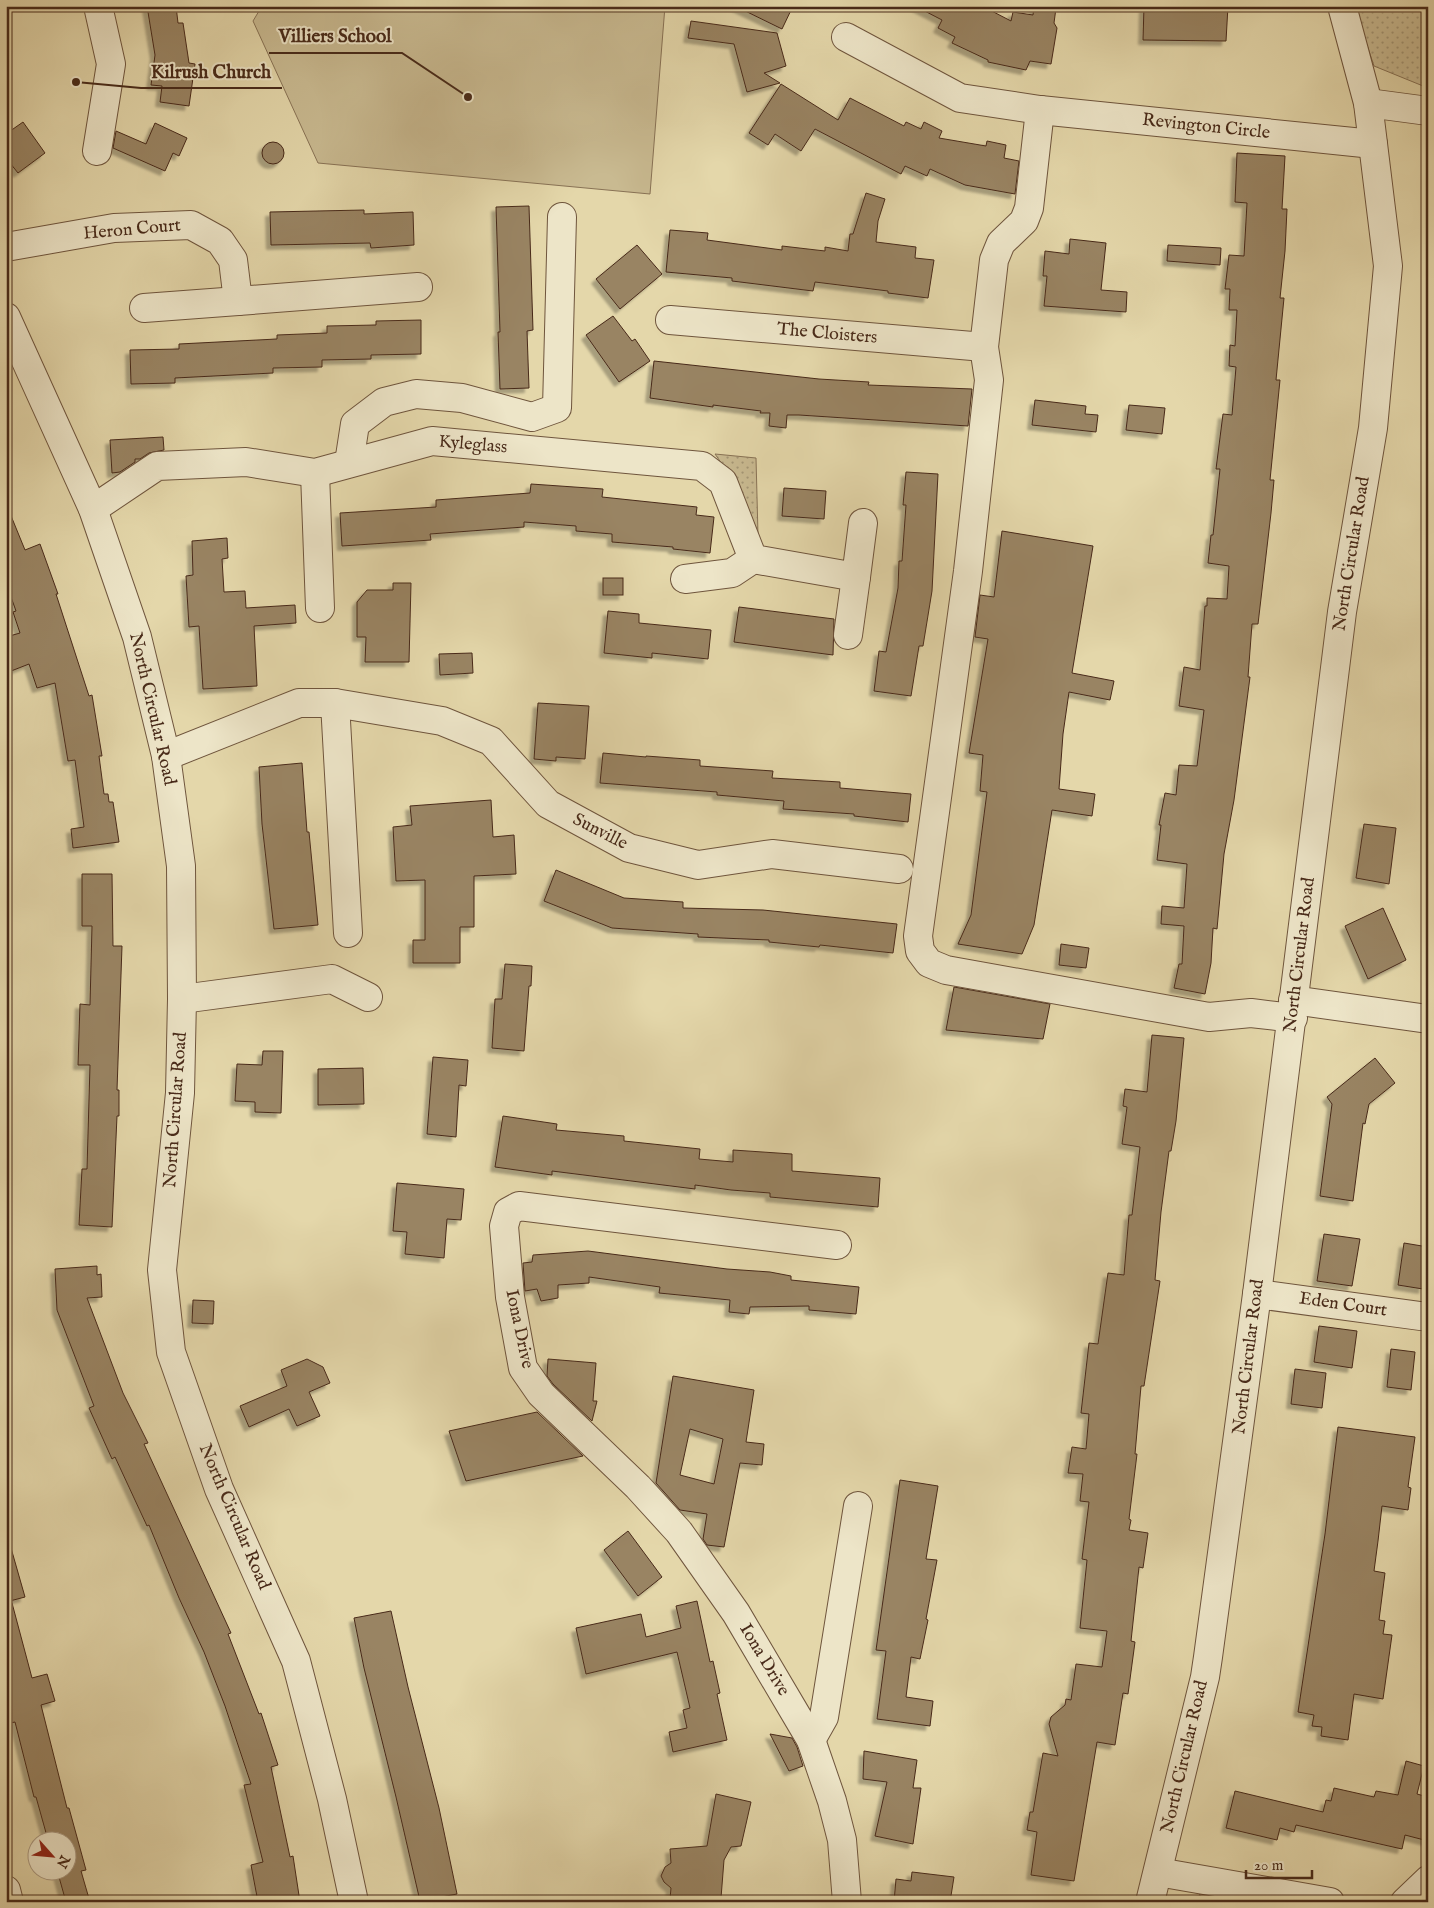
<svg xmlns="http://www.w3.org/2000/svg" width="1434" height="1908" font-family="'IM FELL English',serif">
	<style>
		.grass { fill: url(#grass-dots); stroke: #887255 }
		.pitch { fill: #c9ba91; stroke: #887255 }
		.building { fill: #998464; stroke: #482a19; fill-rule: evenodd; filter: url(#shadow) }
		.lines { fill: none; stroke-linecap: round; stroke-linejoin: round }
		.minor-casing { stroke: #6f553d; stroke-width: 30 }
		.minor { stroke: #ede5c8; stroke-width: 28 }
		.labels { text-anchor: middle; dominant-baseline: central; stroke-width: 4; stroke-linejoin: round; paint-order: stroke }
		.street-label { font-size: 18px; fill: #482a19; stroke: #ede5c8 }
		.leader { fill: none; stroke: #482a19; stroke-width: 2 }
		.callout-dot { fill: #482a19; stroke: #ede5c8; stroke-width: 2 }
		.callout-label { font-size: 19px; text-anchor: middle; font-weight: bold; fill: #482a19; stroke: #ede5c8; stroke-width: 4; stroke-linejoin: round; paint-order: stroke }
	</style>
	<defs>
		<pattern id="grass-dots" width="8" height="8" patternUnits="userSpaceOnUse" patternTransform="scale(1.25)"><rect width="8" height="8" fill="#c9ba91"/><path d="M2 2h.1M6 6h.1" fill="none" stroke="#a59776" stroke-width="1.8" stroke-linecap="round"/></pattern>
		<filter id="shadow"><feDropShadow dx="-4.5" dy="4.5" stdDeviation="1" flood-color="#0004"/></filter>
	</defs>
	<rect width="100%" height="100%" fill="#e4d7aa"/>
	<filter id="stains"><feTurbulence type="fractalNoise" baseFrequency=".004" numOctaves="4"/><feColorMatrix values="0 0 0 0 .2 0 0 0 0 .09 0 0 0 0 .02 0 0 0 .5 -.17"/></filter>
	<radialGradient id="worn" r=".72"><stop offset=".6" stop-color="#630" stop-opacity="0"/><stop offset="1" stop-color="#630" stop-opacity=".3"/></radialGradient>
	<g class="grass">
		<path d="M1354,6H1418L1428,12V88L1374,66Z"/>
		<path d="M715,454L756,458L758,535L738,487Z"/>
		<path d="M1198,1887L1276,1902H1171L1181,1898L1200,1896Z"/>
	</g>
	<path class="pitch" d="M262,6H665L650,194L318,163L253,21Z"/>
	<g class="building">
		<path d="M147,6H176L178,23H183L189,63L195,64L189,106L160,102L162,86L151,85L155,55Z"/>
		<path d="M735,6H793L782,29Z"/>
		<path d="M915,6H982L1011,21L1013,12L1033,15L1034,6L1056,8L1054,23L1057,28L1051,64L1030,61L1026,70L988,62V60L952,43L955,37L938,28L942,20Z"/>
		<path d="M1144,6H1228L1226,41L1143,40Z"/>
		<path d="M691,21L777,33L786,66L764,73L780,83L747,92L734,44L688,38Z"/>
		<path d="M781,84L838,120L850,98L904,126L906,122L921,129L924,122L942,131L939,138L986,146L987,141L1006,145L1004,158L1019,161L1015,194L965,185L930,169L927,176L905,166L901,174L815,129L801,151L775,134L768,145L749,133Z"/>
		<path d="M23,122L45,153L18,173L6,158V134Z"/>
		<path d="M155,123L187,138L179,156L173,153L165,171L113,148L116,131L146,144Z"/>
		<circle cx="273" cy="153" r="11"/>
		<path d="M1237,153L1285,156L1282,209H1287L1285,251L1280,298H1284L1276,380H1280L1270,480H1274L1271,513L1258,624H1252L1248,677H1250L1234,800L1224,854L1217,929L1213,928L1211,963L1205,994L1174,988L1179,964H1182L1184,926L1161,924L1162,906L1184,908L1187,864L1157,860L1161,825H1159L1165,793L1176,795L1179,765L1197,766L1204,710L1179,706L1184,667L1200,670L1205,606H1207V598L1227,599L1229,566L1208,563L1211,535H1213L1220,469H1216L1223,414L1232,415L1236,367L1229,366L1230,345L1235,346L1237,310H1229L1230,289H1225L1229,255L1244,256L1247,203L1235,202Z"/>
		<path d="M866,193L885,199L878,221L876,242L916,247L915,258L934,260L928,298L888,293V291L815,282L813,291L732,281V278L666,272L670,230L708,233L707,240L782,250V246L825,251V247L848,251L850,234H853Z"/>
		<path d="M529,206L533,330L527,331L529,388L500,389L498,332H500L496,207Z"/>
		<path d="M364,210V214L413,212L414,245L371,248L370,243L271,245L270,212Z"/>
		<path d="M1070,239L1106,243L1101,290L1127,292L1126,312L1044,306L1047,276H1043L1045,251L1069,254Z"/>
		<path d="M637,245L662,274L620,309L596,279Z"/>
		<path d="M1168,245L1221,248L1220,265L1167,261Z"/>
		<path d="M613,316L632,341L635,339L650,361L619,382L586,335Z"/>
		<path d="M421,320V354L371,355V359L322,360V367L273,368V373L175,378V383L131,384L130,350L179,349V344L277,339V335L327,333V326L376,325V321Z"/>
		<path d="M654,361L819,379L869,382L868,385L972,389L968,426L799,415H787L786,428L769,426L770,413H760L761,411L713,405V407L650,398Z"/>
		<path d="M1035,400L1086,406L1085,414L1098,415L1096,432L1032,425Z"/>
		<path d="M1129,405L1165,408L1162,434L1126,430Z"/>
		<path d="M163,437L164,450L149,453L140,459H135V462L120,472L112,473L110,440Z"/>
		<path d="M906,472L938,474L932,591L923,646H919L911,696L874,691L879,651L886,652L898,588L899,561H902L906,505H903Z"/>
		<path d="M531,484L603,489L602,497L697,507L696,515L714,517L710,553L673,549V547L612,542V534L576,531V526L524,522V527L430,534L431,540L342,546L340,513L436,507V500L530,493Z"/>
		<path d="M784,488L826,491L824,519L782,516Z"/>
		<path d="M7,506L25,550L40,544L58,594H56L89,696L92,695L102,756H99L104,794H108L109,802H113L119,842L73,848L71,829L84,827L75,760L68,761L55,683L37,688L29,664L6,673V637L20,633L13,612L16,611L6,583Z"/>
		<path d="M1002,531L1093,546L1072,673L1114,681L1110,700L1069,692L1063,734L1059,789L1095,794L1092,816L1052,810L1034,925L1022,954L958,944L971,915L987,792L980,791L983,755L969,753L988,639L975,637L980,595L994,597Z"/>
		<path d="M227,538L228,558L222,559L224,592L245,591L246,608L295,605L296,623L254,626L257,686L203,689L199,626L189,627L186,576L193,575L192,541Z"/>
		<rect x="603" y="578" width="20" height="17"/>
		<path d="M393,583H411L409,662H365L366,637H357V602L367,590H393Z"/>
		<path d="M739,607L834,619L833,655L734,642Z"/>
		<path d="M608,611L639,614V623L711,630L708,659L652,653V658L604,653Z"/>
		<path d="M472,653L473,673L440,675L439,654Z"/>
		<path d="M538,703L589,706L585,759L556,757V761L534,759Z"/>
		<path d="M603,753L646,757V756L700,760V766L773,771L772,778L840,782V788L911,794L908,822L854,816V814L783,809L784,801L717,795V792L600,783Z"/>
		<path d="M302,763L307,832H309L318,925L274,929L262,824L259,767Z"/>
		<path d="M491,800L493,837L514,835L516,874L474,876V927H460V963H413V940H425V880L396,881L393,827L412,825L410,806Z"/>
		<path d="M1364,824L1396,828L1389,884L1356,878Z"/>
		<path d="M556,870L624,898L683,902V908L763,910L897,924L893,953L820,945L819,947L769,942V940L698,937V934L612,928L544,901Z"/>
		<path d="M82,874H112L113,946H122L117,1090H119V1116H117L112,1227L79,1225L82,1169H87L90,1065H78L80,1004L90,1005L92,926H82Z"/>
		<path d="M1383,908L1406,960L1368,979L1345,926Z"/>
		<path d="M1061,944L1089,948L1086,968L1059,965Z"/>
		<path d="M505,964L532,966L531,986H529L524,1051L492,1048L495,999H502Z"/>
		<path d="M954,987L1050,1004L1043,1039L946,1030Z"/>
		<path d="M1152,1035L1184,1038L1176,1121L1171,1151H1169L1161,1212L1155,1280L1160,1281L1144,1386H1141L1135,1454H1137L1129,1519L1131,1520L1129,1530L1148,1533L1143,1568L1139,1567L1131,1641L1135,1642L1128,1694L1123,1693L1115,1745L1097,1742L1074,1881L1031,1875L1037,1832L1027,1830L1030,1812H1033L1043,1753L1058,1756L1049,1724L1051,1717L1065,1705L1066,1699L1071,1700L1076,1664L1102,1667L1107,1631L1080,1628L1087,1560L1082,1559L1089,1502L1080,1501L1083,1474L1068,1473L1072,1447L1086,1449L1089,1414L1081,1413L1089,1343L1098,1344L1108,1273L1124,1275L1129,1215H1132L1140,1147L1122,1144L1127,1107L1123,1106L1125,1089L1147,1092Z"/>
		<path d="M263,1051H283L281,1113L255,1112V1102L235,1101L237,1064L262,1065Z"/>
		<path d="M433,1057L468,1060L466,1086L459,1085L456,1137L427,1134Z"/>
		<path d="M1375,1058L1395,1083L1369,1104L1365,1124L1363,1123L1353,1201L1320,1196L1332,1104L1327,1097Z"/>
		<path d="M363,1068L364,1104L318,1105V1069Z"/>
		<path d="M503,1116L557,1124L556,1130L624,1136V1141L700,1149L699,1159L733,1162V1150L792,1154V1171L880,1178L878,1207L770,1197V1193L731,1190L695,1185V1189L552,1171V1175L495,1167Z"/>
		<path d="M397,1183L464,1189L461,1220L447,1219L444,1258L405,1254L407,1232L393,1231Z"/>
		<path d="M1324,1234L1360,1239L1352,1286L1317,1281Z"/>
		<path d="M1404,1243L1428,1247L1423,1289L1398,1285Z"/>
		<path d="M588,1251L727,1269L770,1272L791,1276V1280L859,1287L856,1314L809,1310V1306L750,1307L749,1314L729,1312L730,1300L659,1293L660,1287L589,1277V1283L558,1285V1298L541,1301L537,1289L525,1291L523,1263L532,1262L533,1255Z"/>
		<path d="M97,1266V1275L101,1274L102,1297L87,1298L123,1393L148,1443L144,1444L231,1633L228,1634L259,1714L261,1713L278,1765L271,1767L290,1857L293,1856L300,1902H258L251,1865L263,1862L244,1785L251,1784L225,1706L204,1652L179,1598L149,1525L147,1526L115,1457L112,1459L89,1408L94,1406L57,1310L55,1269Z"/>
		<path d="M193,1300L214,1301L213,1324L192,1323Z"/>
		<path d="M1319,1326L1357,1331L1352,1368L1314,1362Z"/>
		<path d="M1391,1349L1415,1352L1411,1390L1387,1387Z"/>
		<path d="M307,1359L323,1367L330,1383L309,1392L320,1416L297,1426L289,1409L249,1427L240,1406L287,1386L281,1370Z"/>
		<path d="M548,1359L596,1363L593,1401H597L592,1421L553,1384L547,1376Z"/>
		<path d="M1295,1369L1326,1373L1322,1408L1291,1404Z"/>
		<path d="M673,1376L754,1390L746,1442L764,1444L762,1465L740,1463L724,1547L707,1545L703,1539L707,1514L680,1510L656,1483ZM690,1429L723,1439L714,1484L680,1475Z"/>
		<path d="M537,1412L583,1456L466,1481L449,1431Z"/>
		<path d="M1338,1427L1415,1437L1408,1487L1411,1488L1408,1510L1382,1506L1378,1541L1374,1571L1385,1573L1379,1620L1385,1621L1383,1634L1392,1635L1383,1699L1354,1694L1348,1740L1321,1736L1322,1727L1312,1726L1314,1715L1298,1712L1325,1534Z"/>
		<path d="M900,1480L938,1486L926,1559L937,1560L926,1619L928,1620L920,1659L911,1657L906,1697L933,1701L930,1726L877,1719L886,1651L876,1650Z"/>
		<path d="M628,1531L662,1577L638,1596L604,1550Z"/>
		<path d="M11,1548L25,1597L6,1602V1549Z"/>
		<path d="M697,1601L710,1662L713,1661L720,1693L717,1694L727,1740L673,1752L669,1732L687,1728L683,1710L690,1708L677,1652L586,1674L576,1628L641,1614L646,1637L681,1628L676,1606Z"/>
		<path d="M12,1603L32,1678L47,1674L55,1701L41,1705L67,1808H69L86,1870L81,1871L90,1902H66L57,1870H68V1840H48L36,1797H34L15,1722L6,1724V1604Z"/>
		<path d="M391,1611L408,1687L439,1808L457,1894L420,1901L396,1797L364,1668L354,1618Z"/>
		<path d="M770,1734L792,1738L797,1747L803,1766L789,1771Z"/>
		<path d="M864,1751L917,1760L913,1788H921L913,1844L875,1836L887,1782L863,1779Z"/>
		<path d="M1406,1761L1424,1766L1417,1794L1428,1797V1841L1405,1835L1402,1849L1296,1825L1294,1832L1280,1828L1277,1840L1226,1828L1235,1791L1323,1812L1326,1800L1331,1801L1334,1788L1374,1797L1376,1791L1398,1795Z"/>
		<path d="M716,1794L751,1802L741,1846L731,1847L724,1860L721,1898L670,1899L671,1888L664,1882L661,1876L665,1867L671,1863L670,1849L707,1846Z"/>
		<path d="M912,1872L954,1877L950,1902H894L896,1879L911,1881Z"/>
	</g>
	<g class="lines">
		<g class="minor-casing">
			<g id="minor">
				<path d="M846,37L960,98L1040,110L1373,144"/>
				<path d="M1368,103L1428,111"/>
				<path d="M1040,110L1029,208L1024,221L1001,243L994,260L984,347L989,380L968,571L918,936L920,951L929,963L946,970L1209,1017L1251,1013L1293,1018"/>
				<path d="M97,151L111,64L98,6"/>
				<path d="M6,247L114,228L191,225L220,241L233,260L238,301L418,287"/>
				<path d="M144,308L238,301"/>
				<path d="M6,317L93,509L137,637L166,756L181,866L182,999L180,1093L162,1270L171,1352L219,1489L296,1661L332,1799L354,1902"/>
				<path d="M670,320L984,347"/>
				<path d="M349,463L355,424L384,402L416,394L462,398L532,417L557,408L562,217"/>
				<path d="M315,473L320,608"/>
				<path d="M93,509L157,466L246,462L315,473L432,441L702,466L723,482L753,559L856,577L863,523"/>
				<path d="M685,579L732,573L753,559"/>
				<path d="M848,635L856,577"/>
				<path d="M335,703L348,933"/>
				<path d="M166,756L299,703H335L442,721L491,741L548,804L629,848L698,865L772,854L899,869"/>
				<path d="M182,999L332,979L368,997"/>
				<path d="M1293,1000L1428,1019"/>
				<path d="M837,1245L519,1206L508,1212L504,1226L510,1297L523,1368L541,1394L638,1487L679,1532L736,1613L811,1740L832,1801L842,1840L847,1902"/>
				<path d="M1257,1294L1428,1317"/>
				<path d="M811,1740L824,1717L858,1506"/>
				<path d="M1158,1872L1330,1902"/>
				<path d="M6,1890L9,1902"/>
				<path d="M1150,1902L1205,1677L1208,1657L1257,1294L1342,612L1373,428L1388,266L1368,103L1342,6"/>
				<path d="M1405,1902L1428,1880"/>
			</g>
		</g>
		<use href="#minor" class="minor"/>
	</g>
	<g class="labels">
		<g class="street-label">
			<text transform="translate(1206 127) rotate(6)">Revington Circle</text>
			<text transform="translate(132 230) rotate(-5)">Heron Court</text>
			<text transform="translate(827 334) rotate(5)">The Cloisters</text>
			<text transform="translate(473 445) rotate(5)">Kyleglass</text>
			<text transform="translate(1352 554) rotate(-81)">North Circular Road</text>
			<text transform="translate(152 709) rotate(77)">North Circular Road</text>
			<text transform="translate(600 832) rotate(27)">Sunville</text>
			<text transform="translate(1300 955) rotate(-83)">North Circular Road</text>
			<text transform="translate(176 1110) rotate(-86)">North Circular Road</text>
			<text transform="translate(1343 1305) rotate(8)">Eden Court</text>
			<text transform="translate(519 1329) rotate(78)">Iona Drive</text>
			<text transform="translate(1249 1357) rotate(-83)">North Circular Road</text>
			<text transform="translate(234 1517) rotate(67)">North Circular Road</text>
			<text transform="translate(764 1660) rotate(59)">Iona Drive</text>
			<text transform="translate(1185 1757) rotate(-77)">North Circular Road</text>
		</g>
	</g>
	<path class="leader" d="M468 97L402 53H269M76 82L141 88H282"/>
	<g class="callout-dot">
		<circle cx="468" cy="97" r="5"/>
		<circle cx="76" cy="82" r="5"/>
	</g>
	<g class="callout-label">
		<text x="335" y="42">Villiers School</text>
		<text x="211" y="78">Kilrush Church</text>
	</g>
	<rect width="1434" height="1908" fill="none" stroke="#e4d7aa" stroke-width="25"/>
	<rect x="8" y="8" width="1419" height="1893" fill="none" stroke="#482a19" stroke-width="2.5"/>
	<rect x="12" y="12" width="1409" height="1883" fill="none" stroke="#482a19"/>
	<g transform="translate(52 1856) rotate(117)"><circle r="24" fill="#ede5c8" stroke="#ab9a82"/>
	<path d="M0-4L9 19L0 12L-9 19Z" fill="#8f2418"/>
	<text y="-8" font-size="14" font-weight="bold" text-anchor="middle" fill="#482a19">N</text>
	</g>
	<path d="M1246 1870v8h66v-8" fill="none" stroke="#482a19" stroke-width="2.5"/>
	<text x="1254" y="1870" font-size="15" fill="#482a19" stroke="#ede5c8" stroke-width="4" paint-order="stroke">20 m</text>
	<rect width="100%" height="100%" filter="url(#stains)"/>
	<rect width="100%" height="100%" fill="url(#worn)"/>
</svg>
